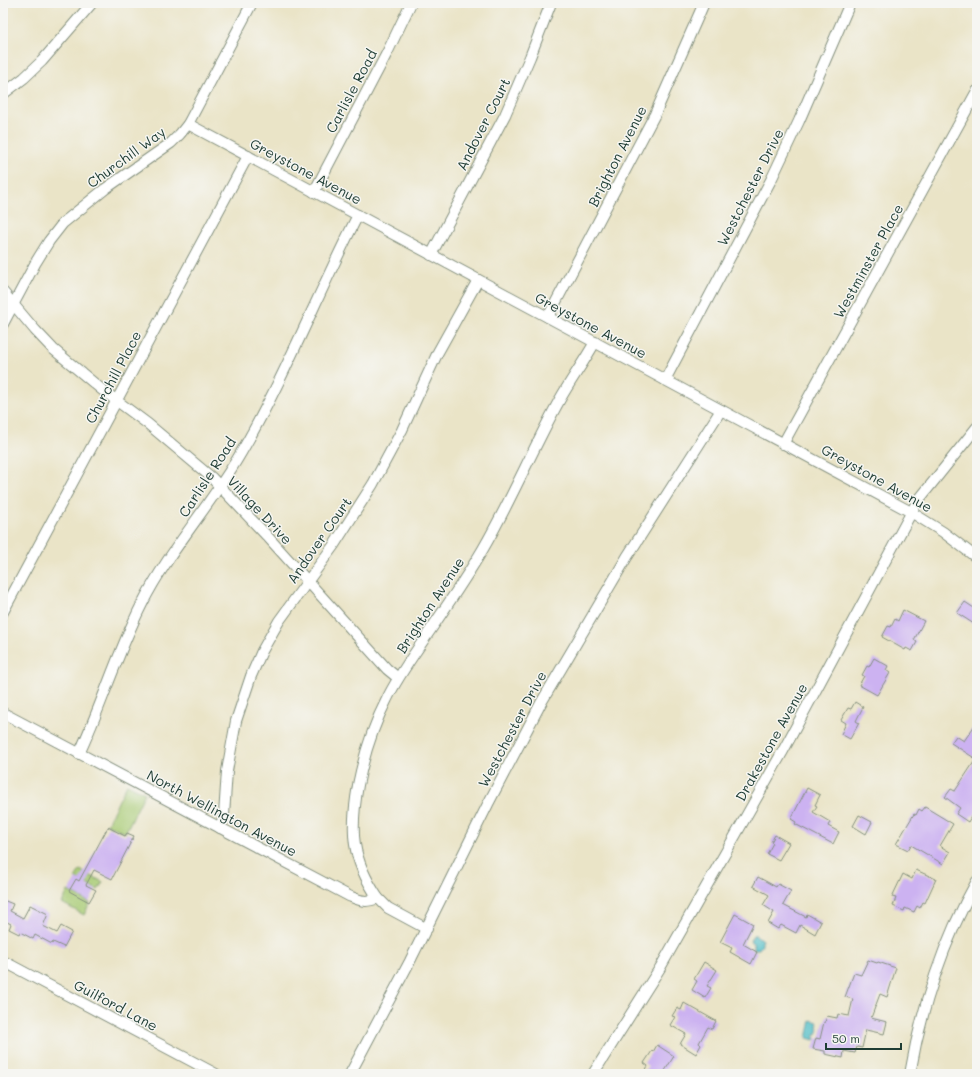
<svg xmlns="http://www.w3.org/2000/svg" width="980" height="1077" font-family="Mali,sans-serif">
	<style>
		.green { fill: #a8cb75; stroke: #648454 }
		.water { fill: #4fbdc6; stroke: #377d7d }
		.building { fill: #ccb2f1 }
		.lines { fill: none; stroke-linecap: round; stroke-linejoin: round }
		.street-casing { stroke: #84907e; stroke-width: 12 }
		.street { stroke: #fff; stroke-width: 10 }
		.labels { text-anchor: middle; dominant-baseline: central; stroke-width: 3; stroke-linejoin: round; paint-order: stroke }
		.street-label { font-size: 14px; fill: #1f3d34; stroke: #f6f6f2 }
	</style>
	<rect width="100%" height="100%" fill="#f6f6f2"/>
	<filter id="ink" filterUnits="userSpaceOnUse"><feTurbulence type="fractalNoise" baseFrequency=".025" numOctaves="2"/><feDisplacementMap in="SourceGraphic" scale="8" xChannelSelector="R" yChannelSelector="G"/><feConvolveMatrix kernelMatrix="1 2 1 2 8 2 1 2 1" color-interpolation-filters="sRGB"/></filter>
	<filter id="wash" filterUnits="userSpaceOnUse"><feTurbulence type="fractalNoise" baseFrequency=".012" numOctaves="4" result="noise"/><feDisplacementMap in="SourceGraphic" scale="16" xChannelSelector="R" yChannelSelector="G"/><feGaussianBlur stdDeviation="0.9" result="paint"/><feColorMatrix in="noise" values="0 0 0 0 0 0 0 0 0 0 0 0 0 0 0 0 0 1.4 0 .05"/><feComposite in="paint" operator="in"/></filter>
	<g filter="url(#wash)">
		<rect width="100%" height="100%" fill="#eae4c7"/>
		<g class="green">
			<path d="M127,784L145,793L125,833L107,824Z"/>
			<path d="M80,870L103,882L98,890L75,878Z"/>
			<path d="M68,891L90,903L84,915L62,903Z"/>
		</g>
		<g class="water">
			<path d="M753,935H756L762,940V945L759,949H754V944L750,941Z"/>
			<path d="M811,1020L818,1022L817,1028H819L817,1035H815L814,1040L807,1038Z"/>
		</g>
		<g id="blocks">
			<g class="building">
				<path d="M965,602L977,610V626L957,613Z"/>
				<path d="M903,610L924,621L914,640L917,642L912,651L906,648L905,650L882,637L888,626L891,627L895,619L898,621Z"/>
				<path d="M874,658L888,666L886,670L890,673L877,695L859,685L864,676L862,675L867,666L869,667Z"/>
				<path d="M855,702L863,707L856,721L859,723L850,739L841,734L846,723L841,720L848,708L851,709Z"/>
				<path d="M977,722V811L974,816L972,815L968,822L956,814L960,808L945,797L951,789L955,791L976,759L951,743L956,736L964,741Z"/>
				<path d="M807,788L820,795L815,805L817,806L813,812L830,822L828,826L839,832L833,844L795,824L796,822L791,819Z"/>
				<path d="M925,807L953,824L940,846L950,852L943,864L911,845L908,850L896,844L914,814L916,815L919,809L922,811Z"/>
				<path d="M859,815L872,822L866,834L853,826Z"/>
				<path d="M108,827L125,836L127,833L134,836L112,879L94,870L86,885L96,890L89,902L69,891L76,879L79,881Z"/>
				<path d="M775,835L789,843L779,860L767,854L773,843L771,842Z"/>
				<path d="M916,870L936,879L925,903L923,902L920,908L917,906L914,912L905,908L904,911L893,906L896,898L892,897L903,874L912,879Z"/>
				<path d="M758,877L776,887L778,884L791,891L783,905L806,917L807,914L821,922L815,934L800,925L796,933L781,925L778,929L768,923L774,912L763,905L769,895L753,886Z"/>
				<path d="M3,900L13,904L10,911L23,918L30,905L48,914L43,926L57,933L61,926L72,932L64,947L53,942L52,944L35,935L33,939L20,932L19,934L9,929L11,924L5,921L3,927Z"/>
				<path d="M735,914L753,924L743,944L757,952L751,964L730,952L732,948L720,942Z"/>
				<path d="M868,960L877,963L878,962L896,968L887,997L880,994L871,1018L887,1022L884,1034L866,1030L862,1048L857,1047L855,1053L844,1051L843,1058L825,1054V1051L813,1049L816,1038L820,1039L824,1022H825L827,1016L837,1018L838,1014L849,1016L853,999L845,997L854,973L861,975Z"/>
				<path d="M704,962L717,970L707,986L711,988L705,998L692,990L697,981L694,979Z"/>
				<path d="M684,1003L716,1021L712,1029L708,1027L699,1043L701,1045L696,1054L680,1044L686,1034L670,1025L675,1017L672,1016L677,1008L681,1010Z"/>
				<path d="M657,1045L674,1056L663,1074H643L648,1066L644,1063L652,1051L653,1052Z"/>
			</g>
		</g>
	</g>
	<g filter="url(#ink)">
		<use href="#blocks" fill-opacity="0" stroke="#84907e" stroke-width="1"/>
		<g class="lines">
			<g class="street-casing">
				<g id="street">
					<path d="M3,94L24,78L42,61L92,3"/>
					<path d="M188,124L911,512L943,532L977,558"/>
					<path d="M314,192L388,51L411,3"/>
					<path d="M431,255L505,115L530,57L551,3"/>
					<path d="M3,292L35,330L53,349L101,389L148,424L211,477L267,536L387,669L398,678"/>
					<path d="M548,317L655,114L704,3"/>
					<path d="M3,324L36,262L49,241L63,223L105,189L171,143L180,134L188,124L252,3"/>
					<path d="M665,380L772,178L799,121L850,3"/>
					<path d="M783,444L977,91"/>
					<path d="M3,612L248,156"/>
					<path d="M3,713L349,896C362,901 365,903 378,898L388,908L427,929"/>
					<path d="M79,754C102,705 117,653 142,604C169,550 212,504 242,451C286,375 318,293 358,215"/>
					<path d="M220,828L224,815L227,771L236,721L251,676L262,651L279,621L334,545L373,484L402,430L438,352L478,280"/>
					<path d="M378,898C351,858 350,831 358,785C364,755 373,726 387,699C398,676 413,656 427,635C446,607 466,578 483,549C511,501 532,450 559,401C570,381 584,362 595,342"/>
					<path d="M3,961L216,1074"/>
					<path d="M350,1074L410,961L488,804L541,703L627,557L721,410"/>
					<path d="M593,1074L660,968L735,836L783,751L917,502L977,427"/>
					<path d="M910,1074C921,1009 944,939 977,881"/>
				</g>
			</g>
			<use href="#street" class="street"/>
		</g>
	</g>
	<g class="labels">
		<g class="street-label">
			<text transform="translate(351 91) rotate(-62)">Carlisle Road</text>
			<text transform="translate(483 124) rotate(-63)">Andover Court</text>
			<text transform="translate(617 156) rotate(-63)">Brighton Avenue</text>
			<text transform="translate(126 157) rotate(-36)">Churchill Way</text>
			<text transform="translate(306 171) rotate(28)">Greystone Avenue</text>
			<text transform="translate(750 187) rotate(-63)">Westchester Drive</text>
			<text transform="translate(868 261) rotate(-61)">Westminster Place</text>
			<text transform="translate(591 325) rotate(28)">Greystone Avenue</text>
			<text transform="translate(113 377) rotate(-62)">Churchill Place</text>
			<text transform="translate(207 477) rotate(-57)">Carlisle Road</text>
			<text transform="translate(877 478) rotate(29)">Greystone Avenue</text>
			<text transform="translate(260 510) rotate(47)">Village Drive</text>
			<text transform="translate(319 540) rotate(-55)">Andover Court</text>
			<text transform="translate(430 605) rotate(-57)">Brighton Avenue</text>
			<text transform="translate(512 729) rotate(-62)">Westchester Drive</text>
			<text transform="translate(771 742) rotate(-61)">Drakestone Avenue</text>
			<text transform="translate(222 813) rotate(28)">North Wellington Avenue</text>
			<text transform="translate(116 1005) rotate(28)">Guilford Lane</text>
		</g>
	</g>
	<rect width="980" height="1077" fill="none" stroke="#f6f6f2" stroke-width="16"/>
	<path d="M826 1043v6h75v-6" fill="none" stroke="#1f3d34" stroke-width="2"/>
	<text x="832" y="1043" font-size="12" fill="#1f3d34" stroke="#f6f6f2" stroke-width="3" paint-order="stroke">50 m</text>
</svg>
